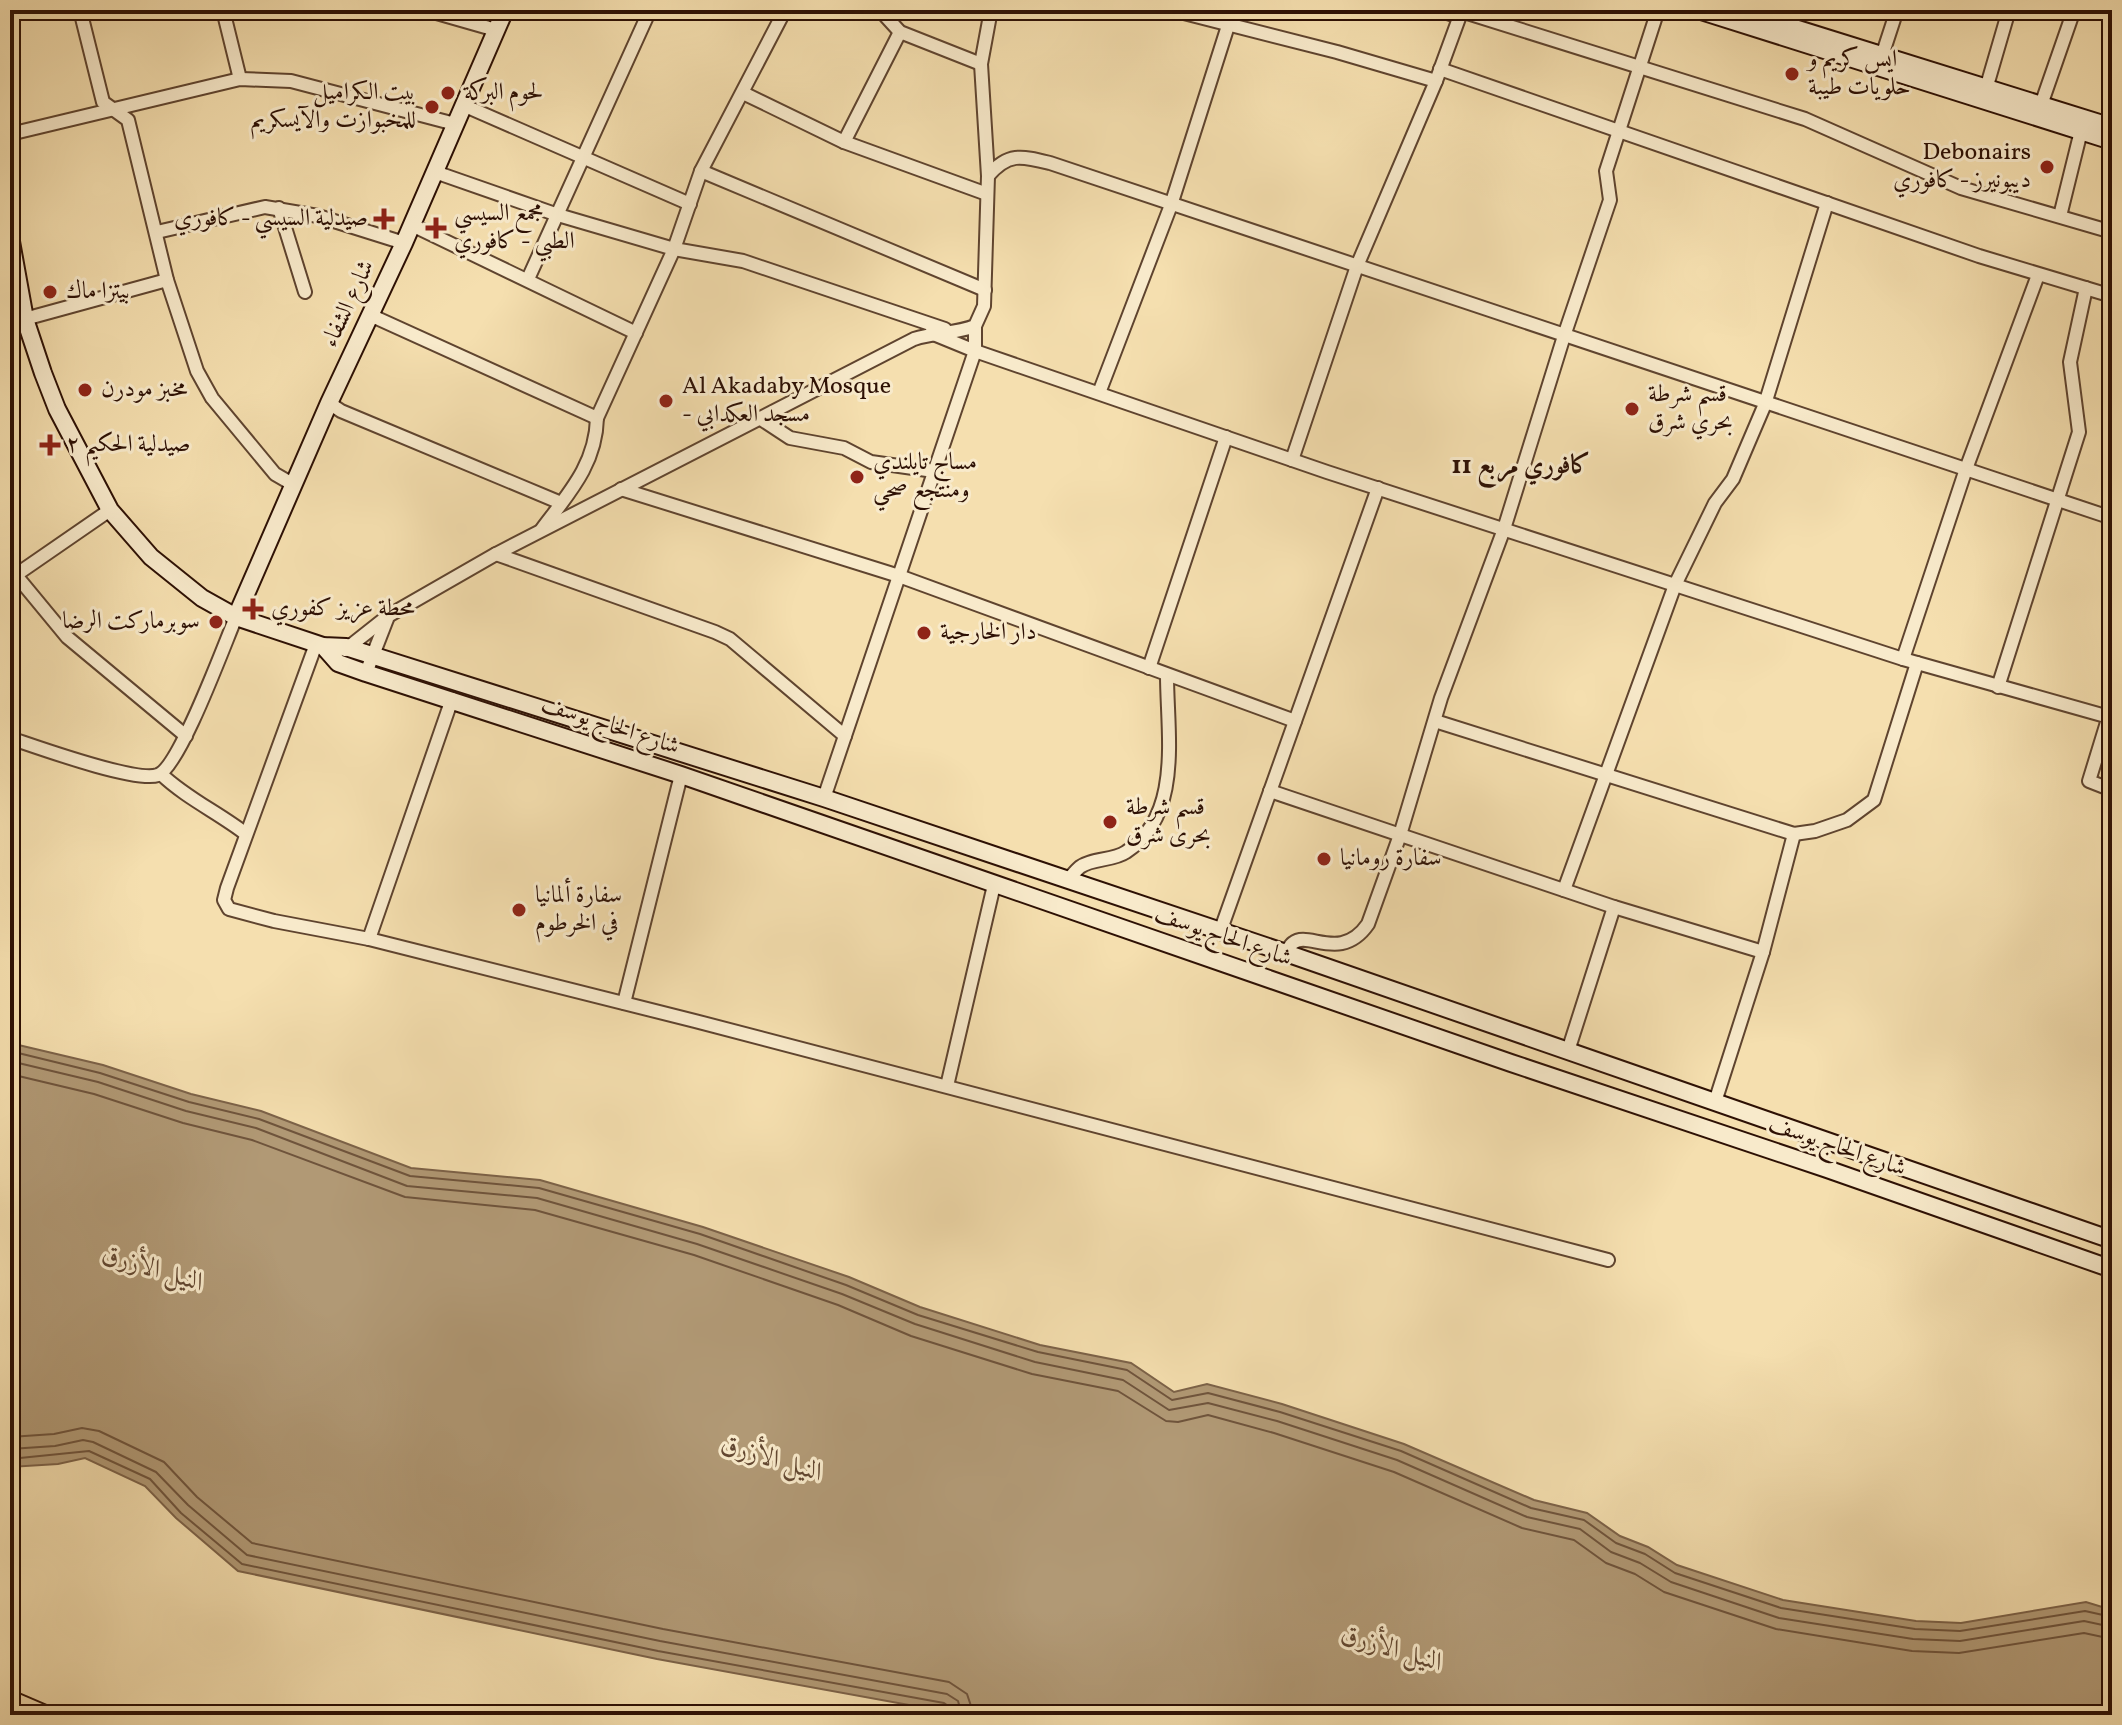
<svg xmlns="http://www.w3.org/2000/svg" width="2122" height="1725" font-family="Vollkorn,Amiri,serif">
	<style>
		.water { fill: #b19975; stroke: #7c6248; stroke-width: 2 }
		.lines { fill: none; stroke-linecap: round; stroke-linejoin: round }
		.shore { stroke: #6f543c; stroke-width: 2 }
		.street-casing { stroke: #5f442f; stroke-width: 16 }
		.secondary-casing { stroke: #2d1004; stroke-width: 20 }
		.primary-casing { stroke: #2d1004; stroke-width: 22 }
		.street { stroke: #f8eacb; stroke-width: 12 }
		.secondary { stroke: #f8eacb; stroke-width: 16 }
		.primary { stroke: #f5dfaf; stroke-width: 18 }
		.poi-dot { fill: #8f2418; stroke: #f8eacb; stroke-width: 3 }
		.labels { text-anchor: middle; dominant-baseline: central; stroke-width: 6; stroke-linejoin: round; paint-order: stroke }
		.poi-label { font-size: 24px; fill: #2d1004; stroke: #f8eacb; text-anchor: start }
		.street-label { font-size: 24px; fill: #2d1004; stroke: #f8eacb }
		.neighbourhood-label { font-size: 26px; font-weight: bold; fill: #2d1004; stroke: #f8eacb }
		.water-label { font-size: 26px; font-style: italic; fill: #624731; stroke: #f8eacb }
	</style>
	<rect width="100%" height="100%" fill="#f5dfaf"/>
	<filter id="stains"><feTurbulence type="fractalNoise" baseFrequency=".0025" numOctaves="4"/><feColorMatrix values="0 0 0 0 .2 0 0 0 0 .09 0 0 0 0 .02 0 0 0 .5 -.17"/></filter>
	<radialGradient id="worn" r=".72"><stop offset=".6" stop-color="#630" stop-opacity="0"/><stop offset="1" stop-color="#630" stop-opacity=".3"/></radialGradient>
	<path class="water" d="M10,1043L103,1065L191,1094L261,1111L411,1168L540,1180L703,1227L849,1277L920,1307L1040,1345L1131,1363L1174,1392L1207,1384L1282,1404L1404,1444L1534,1500L1587,1513L1620,1536L1648,1547L1677,1565L1783,1600L1916,1621L1961,1623L2086,1602L2112,1610V1715H964L657,1659L238,1571L176,1518L145,1486L85,1458L58,1464L10,1467Z"/>
	<g class="lines">
		<g class="shore">
			<path d="M10,1051L100,1073L189,1102L259,1119L410,1176L539,1188L700,1234L846,1285L918,1315L1038,1352L1127,1370L1172,1400L1208,1393L1280,1412L1401,1451L1531,1508L1584,1520L1616,1543L1645,1554L1675,1573L1781,1608L1915,1629L1960,1631L2085,1611L2112,1617"/>
			<path d="M10,1061L98,1082L186,1111L256,1128L407,1186L537,1198L697,1244L842,1294L915,1324L1035,1362L1123,1380L1169,1410L1208,1403L1277,1421L1397,1460L1527,1517L1580,1529L1611,1552L1640,1563L1671,1582L1779,1618L1913,1639L1960,1641L2084,1621L2112,1627"/>
			<path d="M10,1074L94,1094L183,1123L252,1140L405,1197L535,1210L694,1255L838,1305L911,1336L1032,1374L1118,1391L1166,1421L1178,1422L1208,1415L1274,1433L1394,1472L1522,1528L1574,1540L1606,1563L1635,1574L1664,1592L1776,1629L1912,1651L1959,1653L2084,1633L2112,1639"/>
			<path d="M10,1437L54,1434L82,1428L99,1431L164,1462L197,1497L252,1543L663,1629L949,1682L967,1694L974,1715"/>
			<path d="M10,1449L55,1446L83,1440L93,1442L156,1472L188,1505L247,1555L660,1641L947,1694L958,1701L962,1715"/>
			<path d="M10,1459L89,1451L150,1479L181,1513L242,1564L658,1651L944,1703L951,1708L952,1715"/>
		</g>
		<g class="street-casing">
			<g id="street">
				<path d="M80,10L103,102L128,120L167,280L197,371L212,398L275,474L294,485"/>
				<path d="M223,10L240,79"/>
				<path d="M426,10L496,30"/>
				<path d="M880,10L900,32L981,64"/>
				<path d="M1172,10L1337,52L1436,81"/>
				<path d="M1438,10L1459,17"/>
				<path d="M1461,11L1805,119L1961,188L2112,232"/>
				<path d="M1882,56L1897,10"/>
				<path d="M1440,69L1979,256L2112,296"/>
				<path d="M1986,89L2009,10"/>
				<path d="M743,93L844,142L987,194"/>
				<path d="M463,105L690,204"/>
				<path d="M2033,109L2041,105L2074,10"/>
				<path d="M10,134L240,79L291,81L455,124"/>
				<path d="M844,142L900,32"/>
				<path d="M701,171L985,290"/>
				<path d="M435,172L558,215L674,249L743,261L945,329"/>
				<path d="M988,176C1008,152 1022,156 1050,163L2112,518"/>
				<path d="M279,208L305,292"/>
				<path d="M2060,216L2081,131"/>
				<path d="M412,225L636,333"/>
				<path d="M157,232L265,207L318,216L404,243"/>
				<path d="M528,279L650,10"/>
				<path d="M370,315L597,418"/>
				<path d="M10,323L167,280"/>
				<path d="M931,333L975,351L1327,472L1903,659L2109,717"/>
				<path d="M1099,393L1171,205L1233,10"/>
				<path d="M329,403L341,411L561,503"/>
				<path d="M761,419L790,438L844,448L871,462L934,471"/>
				<path d="M1292,460L1357,266L1436,81L1462,10"/>
				<path d="M621,489L899,576L1295,721"/>
				<path d="M542,529C569,493 596,464 597,418L674,249L701,171L785,10"/>
				<path d="M496,554L715,632L730,639L845,736"/>
				<path d="M10,568L67,637L186,736"/>
				<path d="M10,579L110,510"/>
				<path d="M316,644L227,888L224,900L229,909L274,921L369,939L695,1021L1608,1260"/>
				<path d="M345,650L388,616L496,554L914,339C934,332 955,334 975,326L984,306L988,176L981,64L991,10"/>
				<path d="M1903,659L1966,469L2038,275"/>
				<path d="M1149,668L1226,437"/>
				<path d="M366,673L387,619"/>
				<path d="M1998,687L2079,432L2070,362L2086,288"/>
				<path d="M2112,706L2089,781L2112,790"/>
				<path d="M1435,721L1794,834L1815,831L1847,820L1874,800L1917,663"/>
				<path d="M10,738C37,747 136,783 158,775C180,766 224,645 236,617"/>
				<path d="M161,774C186,798 219,813 246,834"/>
				<path d="M1270,791L1614,907L1763,952"/>
				<path d="M824,798L975,351V326"/>
				<path d="M1067,881C1071,877 1075,871 1080,867C1092,858 1113,861 1126,852C1183,815 1167,734 1167,675"/>
				<path d="M1564,890L1675,585L1715,503L1733,479L1765,404L1827,203"/>
				<path d="M1220,932L1378,488"/>
				<path d="M369,939L452,699"/>
				<path d="M1286,953C1288,950 1290,945 1293,943C1308,930 1341,963 1368,924L1400,835L1441,698L1504,529L1564,336L1610,200L1606,171L1658,10"/>
				<path d="M624,1003L681,775"/>
				<path d="M1568,1051L1614,907"/>
				<path d="M947,1086L994,885"/>
				<path d="M1715,1102L1763,952L1794,834"/>
			</g>
		</g>
		<g class="secondary-casing">
			<g id="secondary">
				<path d="M1698,10L2112,141"/>
				<path d="M1737,10L2112,127"/>
				<path d="M10,236L25,319L43,373L57,409L110,510L151,557L202,598L236,617L323,646L346,647L824,798L1286,953L2112,1240"/>
				<path d="M236,617L329,403L404,243L505,10"/>
				<path d="M323,646L338,663L366,673L681,775L1511,1063L1827,1169L2112,1269"/>
			</g>
		</g>
		<g class="primary-casing">
			<path id="primary" d="M10,1700L45,1715"/>
		</g>
		<use href="#street" class="street"/>
		<use href="#secondary" class="secondary"/>
		<use href="#primary" class="primary"/>
	</g>
	<g class="poi-dot">
		<circle cx="1792" cy="74" r="8"/>
		<circle cx="448" cy="93" r="8"/>
		<circle cx="432" cy="107" r="8"/>
		<circle cx="2047" cy="167" r="8"/>
		<path d="M380 207h8v8h8v8h-8v8h-8v-8h-8v-8h8z"/>
		<path d="M432 216h8v8h8v8h-8v8h-8v-8h-8v-8h8z"/>
		<circle cx="50" cy="292" r="8"/>
		<circle cx="85" cy="390" r="8"/>
		<circle cx="666" cy="401" r="8"/>
		<circle cx="1632" cy="409" r="8"/>
		<path d="M46 433h8v8h8v8h-8v8h-8v-8h-8v-8h8z"/>
		<circle cx="857" cy="477" r="8"/>
		<path d="M249 597h8v8h8v8h-8v8h-8v-8h-8v-8h8z"/>
		<circle cx="216" cy="622" r="8"/>
		<circle cx="924" cy="633" r="8"/>
		<circle cx="1110" cy="822" r="8"/>
		<circle cx="1324" cy="859" r="8"/>
		<circle cx="519" cy="910" r="8"/>
	</g>
	<g class="labels">
		<g class="poi-label">
			<text x="1808" y="60">ايس كريم و<tspan x="1808" dy="28">حلويات طيبة</tspan></text>
			<text x="416" y="93" text-anchor="end">بيت الكراميل<tspan x="416" dy="28">للمخبوازت والآيسكريم</tspan></text>
			<text x="464" y="93">لحوم البركة</text>
			<text x="2031" y="153" text-anchor="end">Debonairs<tspan x="2031" dy="28">ديبونيرز - كافوري</tspan></text>
			<text x="454" y="214">مجمع السيسي<tspan x="454" dy="28">الطبي - كافوري</tspan></text>
			<text x="368" y="219" text-anchor="end">صيدلية السيسي - كافوري</text>
			<text x="66" y="292">بيتزا ماك</text>
			<text x="682" y="387">Al Akadaby Mosque<tspan x="682" dy="28">- مسجد العكدابي</tspan></text>
			<text x="101" y="390">مخبز مودرن</text>
			<text x="1648" y="395">قسم شرطة<tspan x="1648" dy="28">بحري شرق</tspan></text>
			<text x="66" y="445">صيدلية الحكيم ٢</text>
			<text x="873" y="463">مساج تايلندي<tspan x="873" dy="28">ومنتجع صحي</tspan></text>
			<text x="271" y="609">محطة عزيز كفوري</text>
			<text x="200" y="622" text-anchor="end">سوبرماركت الرضا</text>
			<text x="940" y="633">دار الخارجية</text>
			<text x="1126" y="808">قسم شرطة<tspan x="1126" dy="28">بحرى شرق</tspan></text>
			<text x="1340" y="859">سفارة رومانيا</text>
			<text x="535" y="896">سفارة ألمانيا<tspan x="535" dy="28">في الخرطوم</tspan></text>
		</g>
		<g class="street-label">
			<text transform="translate(349 304) rotate(-65)">شارع الشفاء</text>
			<text transform="translate(610 726) rotate(18)">شارع الحاج يوسف</text>
			<text transform="translate(1223 937) rotate(19)">شارع الحاج يوسف</text>
			<text transform="translate(1837 1147) rotate(19)">شارع الحاج يوسف</text>
		</g>
		<g class="neighbourhood-label">
			<text x="1521" y="466">كافوري مربع 11</text>
		</g>
		<g class="water-label">
			<text transform="translate(153 1269) rotate(17)">النيل الأزرق</text>
			<text transform="translate(772 1459) rotate(17)">النيل الأزرق</text>
			<text transform="translate(1392 1649) rotate(17)">النيل الأزرق</text>
		</g>
	</g>
	<rect width="2122" height="1725" fill="none" stroke="#f5dfaf" stroke-width="40"/>
	<rect x="12" y="12" width="2098" height="1701" fill="none" stroke="#2d1004" stroke-width="4"/>
	<rect x="20" y="20" width="2082" height="1685" fill="none" stroke="#2d1004" stroke-width="2"/>
	<rect width="100%" height="100%" filter="url(#stains)"/>
	<rect width="100%" height="100%" fill="url(#worn)"/>
</svg>
